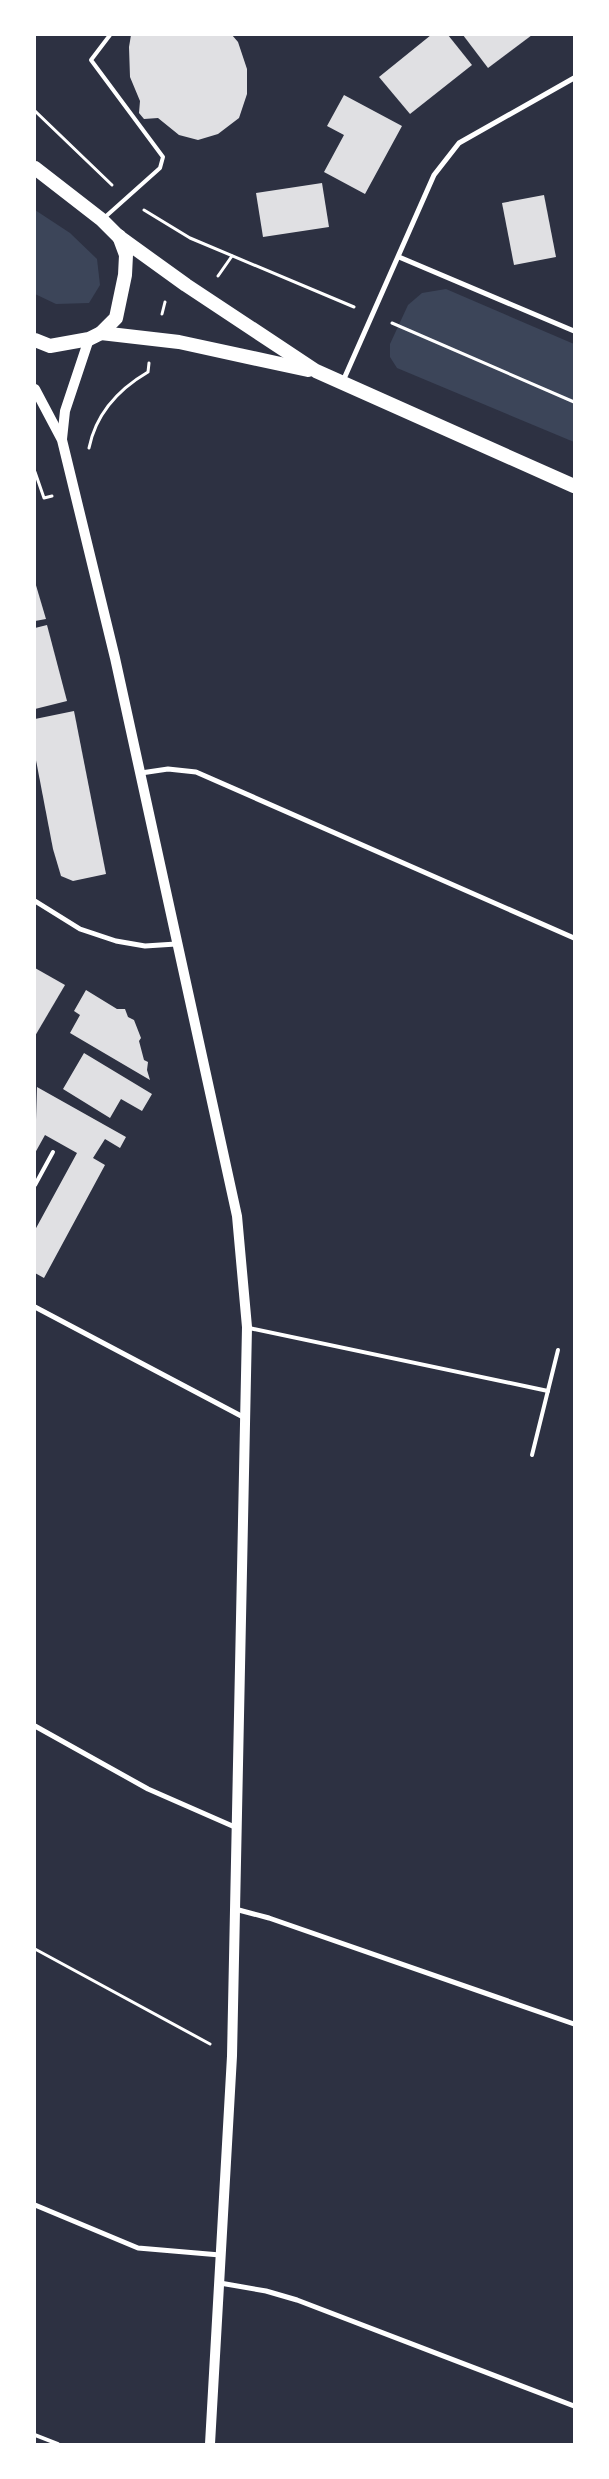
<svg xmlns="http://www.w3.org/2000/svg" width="609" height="2479" font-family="'Titillium Web',sans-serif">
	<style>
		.green { fill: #3c4559 }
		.building { fill: #e0e0e3 }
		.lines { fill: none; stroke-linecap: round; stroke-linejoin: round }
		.path { stroke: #fff; stroke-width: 3 }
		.service { stroke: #fff; stroke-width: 4 }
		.minor { stroke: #fff; stroke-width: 5 }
		.secondary { stroke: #fff; stroke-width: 10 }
		.trunk { stroke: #fff; stroke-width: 14 }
	</style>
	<rect width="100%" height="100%" fill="#2d3142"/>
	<g class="green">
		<path d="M35,210L70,233L97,259L100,285L89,303L56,304L35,294Z"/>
		<path d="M446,289L574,344V442L397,368L390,357V344L408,305L422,293Z"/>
	</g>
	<g class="building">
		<path d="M131,35H232L238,42L247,69V94L239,118L218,134L198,140L179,135L158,118L144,119L139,113L140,101L130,77L129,47Z"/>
		<path d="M431,35H448L472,65L410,114L379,77Z"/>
		<path d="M463,35H532L488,68Z"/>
		<path d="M344,95L402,126L365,194L324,172L344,135L327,126Z"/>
		<path d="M322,183L329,227L263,237L256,193Z"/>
		<path d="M544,195L556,257L514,265L502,203Z"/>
		<path d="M35,582L46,619L35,621Z"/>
		<path d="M47,625L67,701L35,709V628Z"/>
		<path d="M74,711L106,874L73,881L61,876L53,849L35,755V719Z"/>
		<path d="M35,968L65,985L35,1036Z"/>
		<path d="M86,990L117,1009H125L128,1017L134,1020L141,1038L139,1041L144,1060L148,1062L147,1070L150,1080L70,1033L80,1015L74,1011Z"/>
		<path d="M84,1053L152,1094L142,1111L121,1099L110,1118L63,1089Z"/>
		<path d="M37,1087L126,1137L120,1148L105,1139L93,1158L105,1165L44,1278L35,1273V1230L77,1153L45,1135L35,1153Z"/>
	</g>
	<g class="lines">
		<g class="path">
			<path d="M35,111L112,185"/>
			<path d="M144,210L190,238L354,307"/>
			<path d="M218,276L232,256"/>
			<path d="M162,314L165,302"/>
			<path d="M392,323L574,402"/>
			<path d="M89,448C96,413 119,389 148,372L149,363"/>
			<path d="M35,472L44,498L52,496"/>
			<path d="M35,1949L210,2044"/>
		</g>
		<g class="service">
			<path d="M104,218L160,168L163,157L91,60L110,35"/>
			<path d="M35,1185L53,1152"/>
			<path d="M249,1328L548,1391"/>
			<path d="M532,1455L558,1350"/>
			<path d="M35,2435L58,2444"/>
		</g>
		<g class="minor">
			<path d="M399,257L574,331"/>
			<path d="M343,381L434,175L459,143L574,78"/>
			<path d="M141,773L168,769L196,772L574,938"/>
			<path d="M35,901L80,929L116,941L145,946L176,944"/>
			<path d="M35,1307L245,1418"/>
			<path d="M35,1726L148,1789L237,1828"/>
			<path d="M235,1909L269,1918L574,2024"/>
			<path d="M35,2205L138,2248L220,2255"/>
			<path d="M220,2283L266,2291L297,2300L574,2406"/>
		</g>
		<g class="secondary">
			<path d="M35,389L62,440L115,658L237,1216L247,1327L232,2056L210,2444"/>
			<path d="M62,439L65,411L89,339"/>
		</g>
		<g class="trunk">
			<path d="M35,168L102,220L118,236L186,285L316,371L574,486"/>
			<path d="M101,333L179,342L308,370"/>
			<path d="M35,340L50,346L89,339L101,333L116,318L125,275L126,255L119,236"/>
		</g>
	</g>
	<rect width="609" height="2479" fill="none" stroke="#ffffff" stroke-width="72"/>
</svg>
